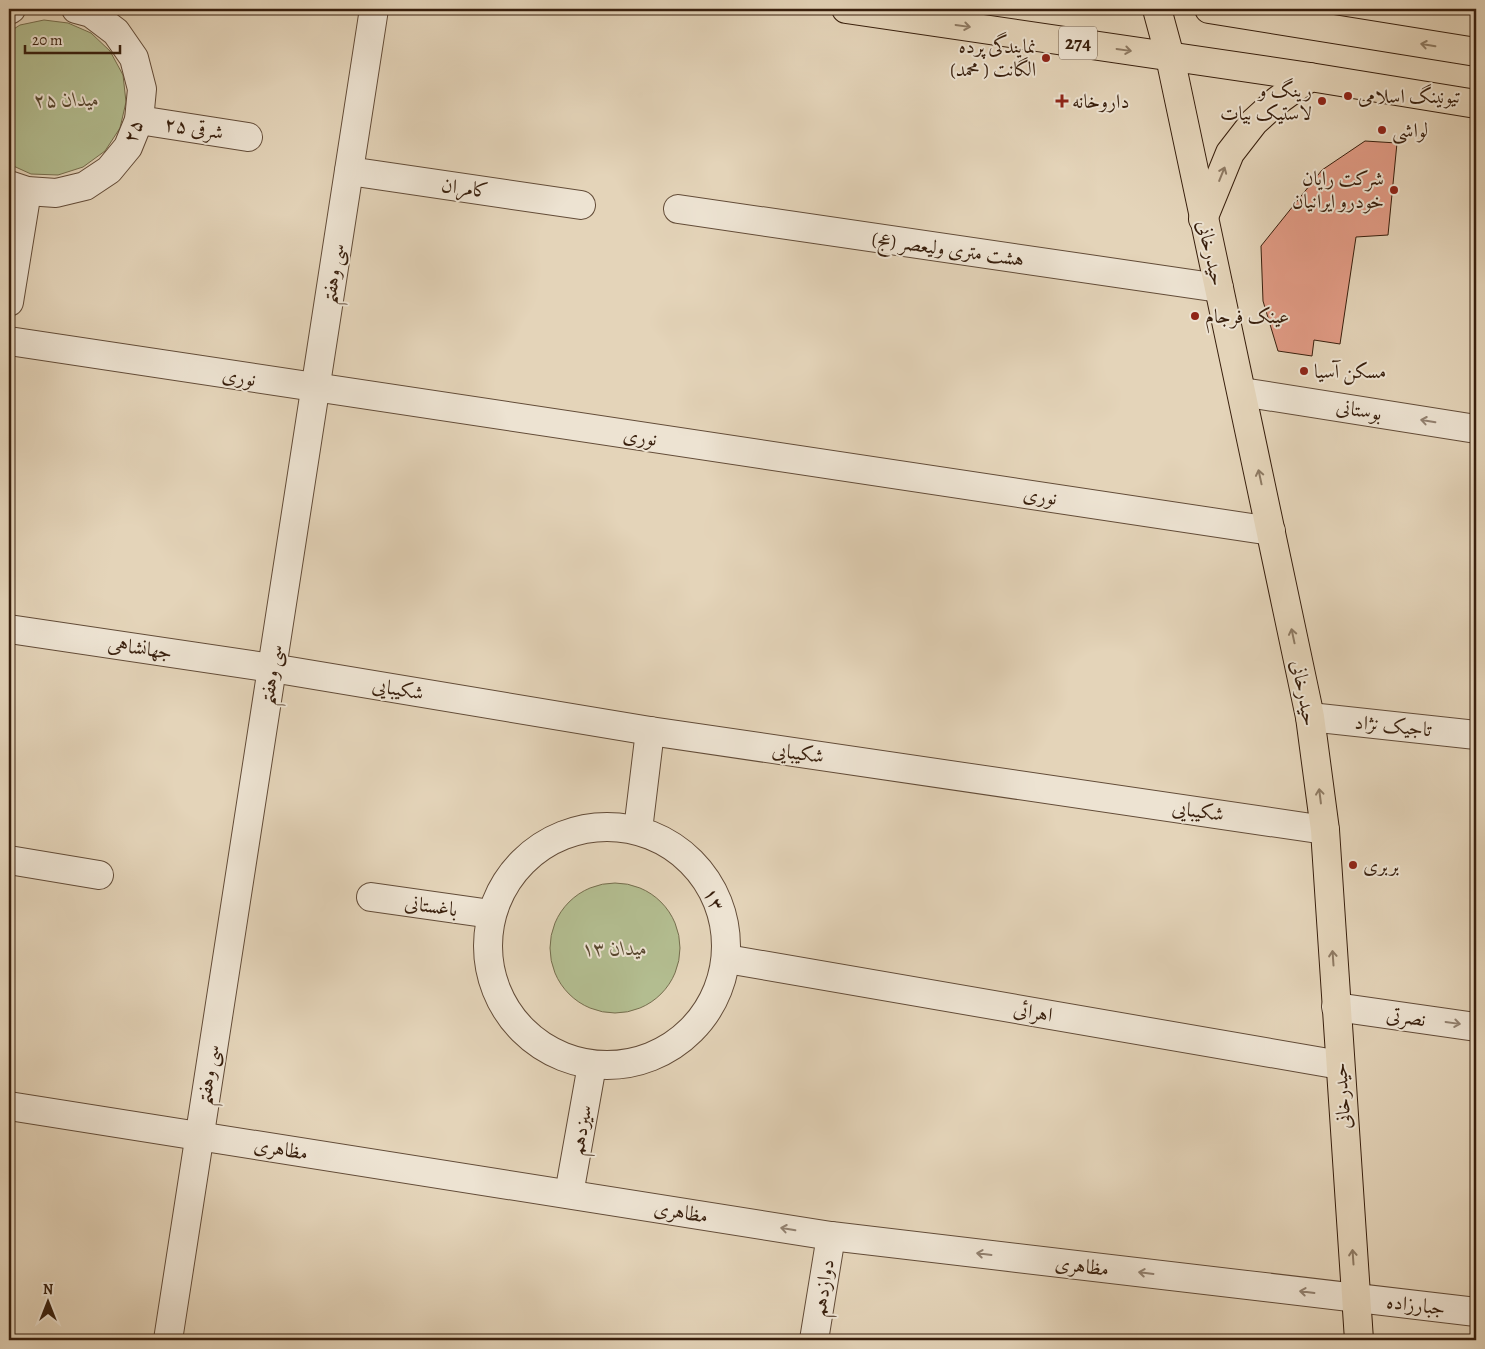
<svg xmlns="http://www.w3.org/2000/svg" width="1485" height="1349" font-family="Alegreya,Amiri,serif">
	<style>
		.green { fill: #b3bd90; stroke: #766e4e }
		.building { fill: #e19b85; stroke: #381f0d }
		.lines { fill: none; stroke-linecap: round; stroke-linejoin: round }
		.minor-casing { stroke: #634c38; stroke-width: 30 }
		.major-casing { stroke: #381f0d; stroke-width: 30 }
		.minor { stroke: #ede3d2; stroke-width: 28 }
		.major { stroke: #e4d4b9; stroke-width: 28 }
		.oneway { stroke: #8e7a63 }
		.oneway2 { stroke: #928170 }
		.poi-dot { fill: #8f2418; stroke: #ede3d2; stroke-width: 2 }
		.labels { text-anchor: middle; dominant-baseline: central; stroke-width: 4; stroke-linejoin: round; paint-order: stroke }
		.shield { fill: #ede3d2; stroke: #6e5a48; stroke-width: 1 }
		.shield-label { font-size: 19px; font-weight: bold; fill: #381f0d }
		.poi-label { font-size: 20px; fill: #381f0d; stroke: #ede3d2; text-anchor: start }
		.park-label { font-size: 20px; font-style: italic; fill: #57462e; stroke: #ede3d2 }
		.street-label { font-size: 20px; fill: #381f0d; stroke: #ede3d2 }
	</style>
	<rect width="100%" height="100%" fill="#e4d4b9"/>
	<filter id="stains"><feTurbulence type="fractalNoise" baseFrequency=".004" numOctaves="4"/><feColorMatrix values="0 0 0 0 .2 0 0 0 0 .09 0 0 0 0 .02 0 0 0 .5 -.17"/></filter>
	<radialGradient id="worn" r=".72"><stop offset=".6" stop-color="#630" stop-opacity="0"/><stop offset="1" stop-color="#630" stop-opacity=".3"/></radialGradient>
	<g class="green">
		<path d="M44,20L68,23L91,33L110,51L123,75L126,102L120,128L105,151L83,167L58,175L31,174L9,164V32L20,25Z"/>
		<circle cx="615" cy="948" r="65"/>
	</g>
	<path class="building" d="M1365,141L1397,143L1388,235L1356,237L1340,344L1314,340L1312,356L1278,351L1263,301L1261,246L1322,170Z"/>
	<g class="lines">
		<g class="minor-casing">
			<g id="minor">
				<path d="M9,10L11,9"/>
				<path d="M139,120L248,137"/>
				<path d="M349,171L581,205"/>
				<path d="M9,185L27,191L56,193L85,186L109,170L128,147L139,120L142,89L134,58L116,32L91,13L76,9"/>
				<path d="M678,209L1219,288"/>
				<path d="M9,302L27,191"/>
				<path d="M9,341L1271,531"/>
				<path d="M1242,392L1476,429"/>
				<path d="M9,629L272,668L650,731L1325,830"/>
				<path d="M1310,717L1476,735"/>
				<circle cx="607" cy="946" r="119"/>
				<path d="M638,830L650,731"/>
				<path d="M9,860L99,875"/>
				<path d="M371,897L491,914"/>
				<path d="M727,959L1340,1065"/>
				<path d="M1336,1007L1476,1027"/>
				<path d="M9,1106L831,1236L1476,1312"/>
				<path d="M569,1194L592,1065"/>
				<path d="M168,1340L374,9"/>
				<path d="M814,1340L831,1236"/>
			</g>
		</g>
		<g class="major-casing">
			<g id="major">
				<path d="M846,9L1310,77L1476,104"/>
				<path d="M1157,9L1170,57L1310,717L1325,830L1359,1340"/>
				<path d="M1209,9L1476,52"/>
				<path d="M1203,219L1230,153L1254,122L1277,101L1310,77"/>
			</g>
		</g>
		<use href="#minor" class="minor"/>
		<use href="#major" class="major"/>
	</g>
	<defs><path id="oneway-shaft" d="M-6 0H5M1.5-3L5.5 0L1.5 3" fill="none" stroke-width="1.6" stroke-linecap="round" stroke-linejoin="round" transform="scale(1.25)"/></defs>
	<g class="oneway">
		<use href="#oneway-shaft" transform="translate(963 26) rotate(8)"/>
		<use href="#oneway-shaft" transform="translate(1428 45) rotate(-171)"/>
		<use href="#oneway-shaft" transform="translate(1124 50) rotate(8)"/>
		<use href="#oneway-shaft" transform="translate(1222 174) rotate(-68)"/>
		<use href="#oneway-shaft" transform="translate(1260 477) rotate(-102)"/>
		<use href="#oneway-shaft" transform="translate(1293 636) rotate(-102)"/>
		<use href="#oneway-shaft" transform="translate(1320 796) rotate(-97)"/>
		<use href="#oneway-shaft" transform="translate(1333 958) rotate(-94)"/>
		<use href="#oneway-shaft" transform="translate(1353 1257) rotate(-94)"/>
	</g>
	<g class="oneway2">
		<use href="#oneway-shaft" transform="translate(1428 421) rotate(-171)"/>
		<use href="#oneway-shaft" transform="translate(1453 1023) rotate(8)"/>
		<use href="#oneway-shaft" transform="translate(788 1229) rotate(-171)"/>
		<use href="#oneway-shaft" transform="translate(984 1254) rotate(-173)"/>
		<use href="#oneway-shaft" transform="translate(1146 1273) rotate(-173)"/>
		<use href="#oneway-shaft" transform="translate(1307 1292) rotate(-173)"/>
	</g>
	<g class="poi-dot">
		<circle cx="1046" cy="58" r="5"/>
		<circle cx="1348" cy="96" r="5"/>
		<path d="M1059.5 93.5h5v5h5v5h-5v5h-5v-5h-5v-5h5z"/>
		<circle cx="1322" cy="101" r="5"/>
		<circle cx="1382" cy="130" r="5"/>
		<circle cx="1394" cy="190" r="5"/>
		<circle cx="1195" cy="316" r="5"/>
		<circle cx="1304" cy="371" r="5"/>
		<circle cx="1353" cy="865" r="5"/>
	</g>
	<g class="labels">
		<rect class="shield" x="1059" y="26.5" width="38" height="33" rx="4"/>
		<g class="shield-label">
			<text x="1078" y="43">274</text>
		</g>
		<g class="poi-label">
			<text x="1036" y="46" text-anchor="end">نمایندگی پرده<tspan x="1036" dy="23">الگانت ( محمد)</tspan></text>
			<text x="1312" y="90" text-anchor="end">رینگ و<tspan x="1312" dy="23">لاستیک بیات</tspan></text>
			<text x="1358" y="96">تیونینگ اسلامی</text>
			<text x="1072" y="101">داروخانه</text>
			<text x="1392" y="130">لواشی</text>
			<text x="1384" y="178" text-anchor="end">شرکت رایان<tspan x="1384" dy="23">خودرو ایرانیان</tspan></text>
			<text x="1205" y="316">عینک فرجام</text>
			<text x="1314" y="371">مسکن آسیا</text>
			<text x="1363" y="865">بربری</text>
		</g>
		<g class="park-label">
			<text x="67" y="99">میدان ۲۵</text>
			<text x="615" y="948">میدان ۱۳</text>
		</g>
		<g class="street-label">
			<text transform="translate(194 128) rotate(9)">۲۵ شرقی</text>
			<text transform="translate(133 131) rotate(-70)">۲۵</text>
			<text transform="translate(465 188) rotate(8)">کامران</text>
			<text transform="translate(948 249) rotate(8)">هشت متری ولیعصر (عج)</text>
			<text transform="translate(1211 253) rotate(77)">حیدرخانی</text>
			<text transform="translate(333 274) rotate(-81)">سی وهفتم</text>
			<text transform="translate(239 377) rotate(9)">نوری</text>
			<text transform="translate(1359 410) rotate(9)">بوستانی</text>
			<text transform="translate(640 437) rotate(8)">نوری</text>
			<text transform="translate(1040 496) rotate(8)">نوری</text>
			<text transform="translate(140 648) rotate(8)">جهانشاهی</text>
			<text transform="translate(271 675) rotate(-81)">سی وهفتم</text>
			<text transform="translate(398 689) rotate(10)">شکیبایی</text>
			<text transform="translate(1304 693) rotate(79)">حیدرخانی</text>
			<text transform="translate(1393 726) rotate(6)">تاجیک نژاد</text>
			<text transform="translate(798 753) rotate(8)">شکیبایی</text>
			<text transform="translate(1198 811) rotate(8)">شکیبایی</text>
			<text transform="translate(714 899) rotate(65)">۱۳</text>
			<text transform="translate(431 906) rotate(8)">باغستانی</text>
			<text transform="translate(1033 1012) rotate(10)">اهرائی</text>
			<text transform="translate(1406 1017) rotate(8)">نصرتی</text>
			<text transform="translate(208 1075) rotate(-81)">سی وهفتم</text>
			<text transform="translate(1342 1096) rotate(-94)">حیدرخانی</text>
			<text transform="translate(581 1130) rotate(-80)">سیزدهم</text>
			<text transform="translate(281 1149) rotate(9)">مظاهری</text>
			<text transform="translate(681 1212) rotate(9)">مظاهری</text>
			<text transform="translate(1082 1266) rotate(7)">مظاهری</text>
			<text transform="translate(823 1288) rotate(-81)">دوازدهم</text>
			<text transform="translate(1416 1305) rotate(7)">جبارزاده</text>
		</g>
	</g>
	<rect width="1485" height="1349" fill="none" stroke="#e4d4b9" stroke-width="30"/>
	<rect x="10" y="10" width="1465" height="1329" fill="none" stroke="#381f0d" stroke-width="2.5"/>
	<rect x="15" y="15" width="1455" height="1319" fill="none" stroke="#381f0d"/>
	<g transform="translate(48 1302)" stroke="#ede3d2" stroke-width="4" paint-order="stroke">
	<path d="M0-4L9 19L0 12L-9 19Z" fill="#381f0d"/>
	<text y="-8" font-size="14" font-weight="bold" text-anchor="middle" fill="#381f0d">N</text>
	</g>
	<path d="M25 45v8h95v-8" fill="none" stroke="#381f0d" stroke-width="2.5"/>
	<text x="32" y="45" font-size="15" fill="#381f0d" stroke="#ede3d2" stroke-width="4" paint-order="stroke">20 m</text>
	<rect width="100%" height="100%" filter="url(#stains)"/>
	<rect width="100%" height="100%" fill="url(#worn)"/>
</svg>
